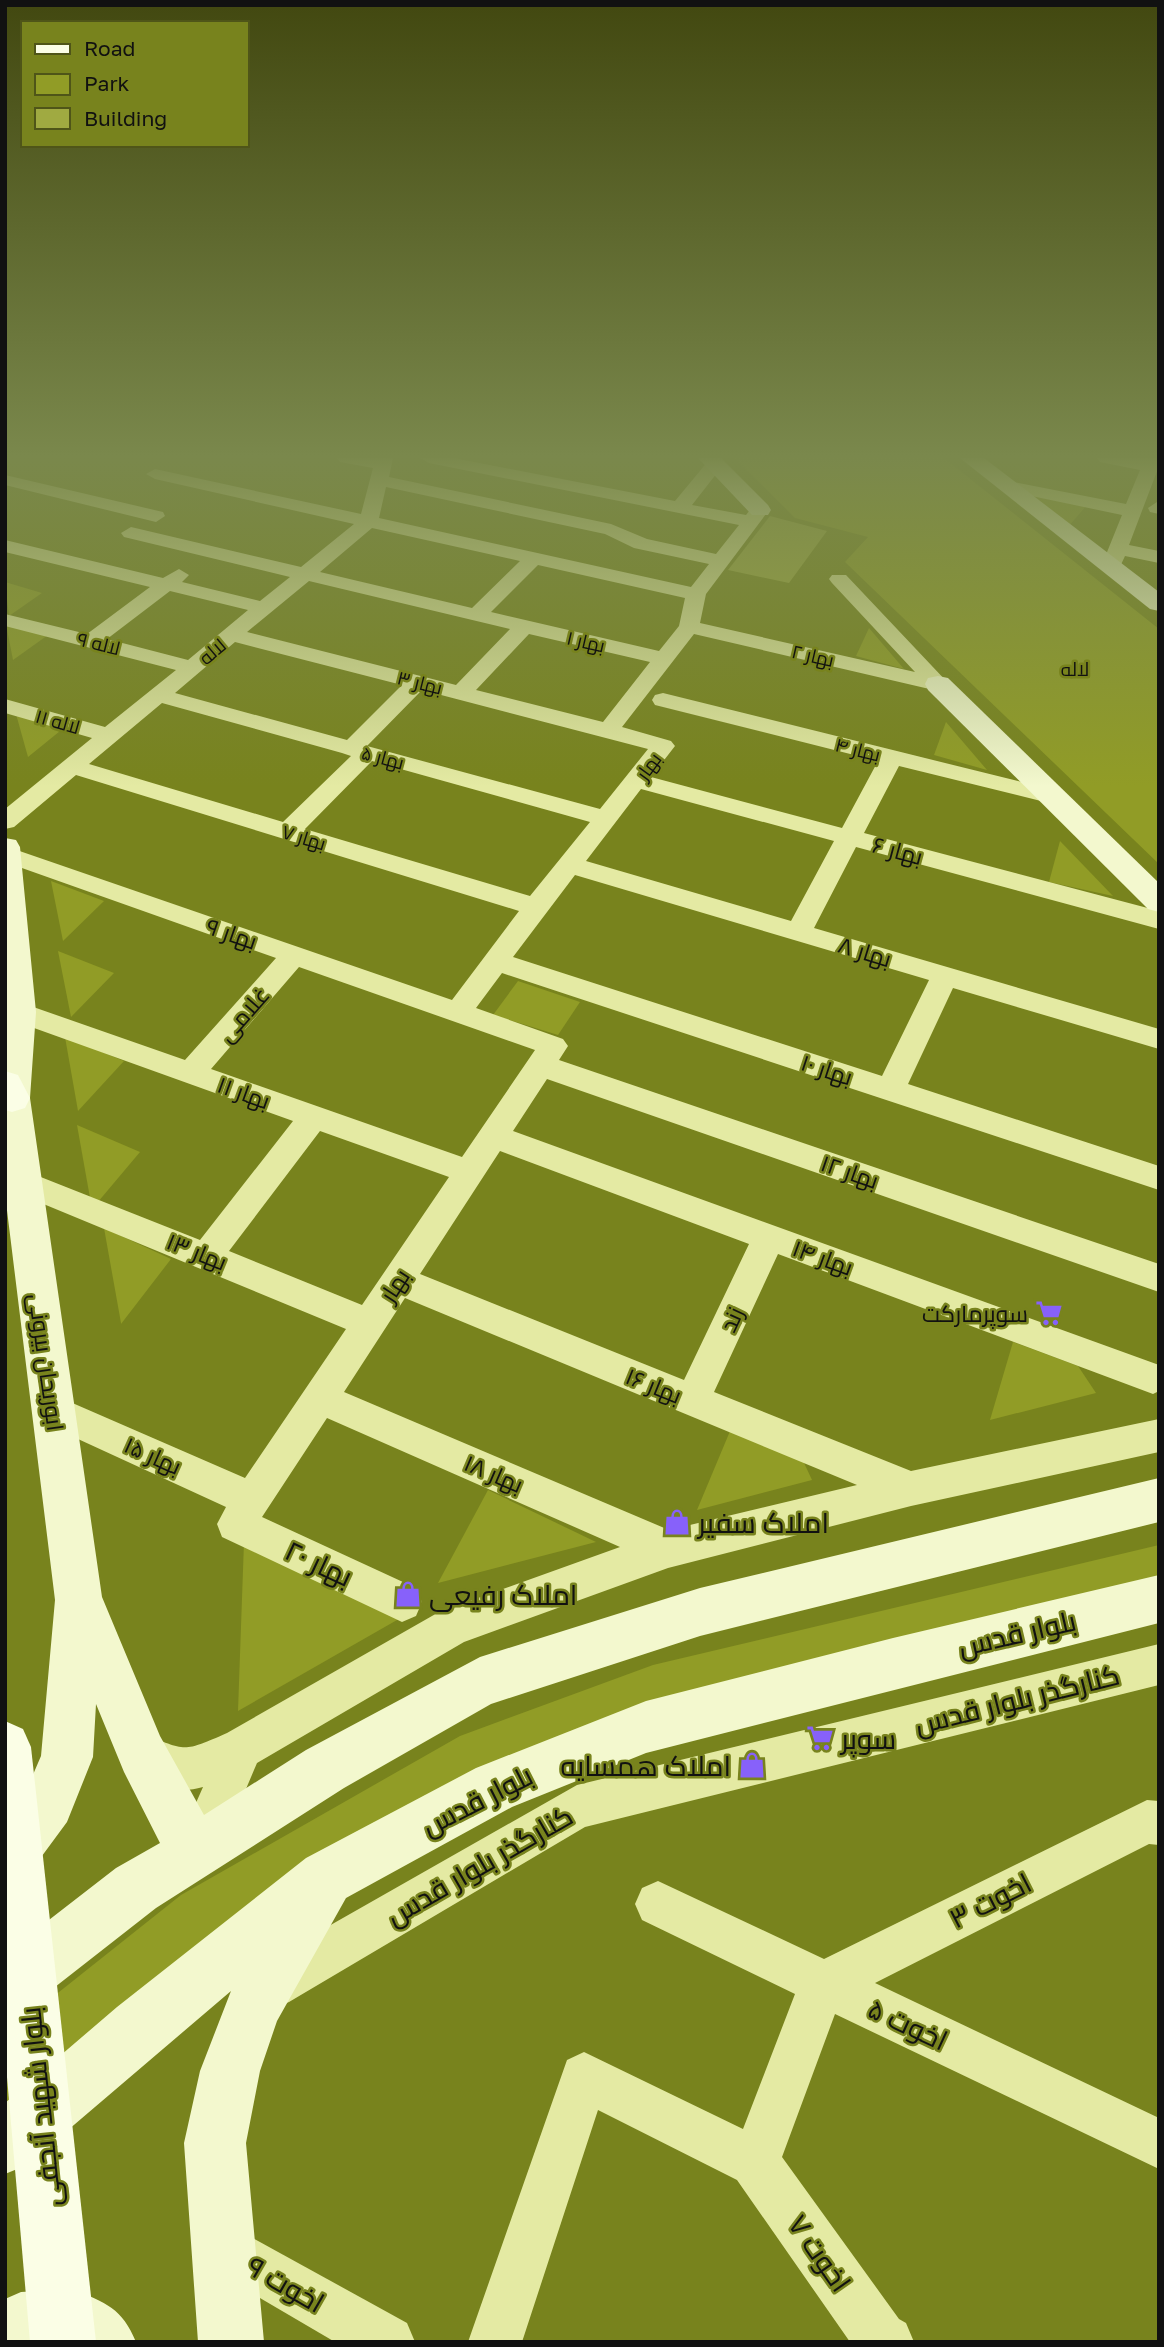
<svg xmlns="http://www.w3.org/2000/svg" width="1164" height="2347" font-family="'Golos Text',Cairo,sans-serif">
	<style>
		.green { fill: #919c26 }
		.building { fill: #a0aa41 }
		.lines { fill: none; stroke-linecap: round; stroke-linejoin: round }
		.street { fill: #e4eaa3; fill-rule: evenodd }
		.secondary { fill: #f3f8ce; fill-rule: evenodd }
		.primary { fill: #fbfee6; fill-rule: evenodd }
		.labels { text-anchor: middle; dominant-baseline: central; stroke-width: 5; stroke-linejoin: round; paint-order: stroke }
		.far-street-label { font-size: 19px; fill: #111; stroke: #78831d }
		.far-park-label { font-size: 19px; fill: #111; stroke: #78831d }
		.street-label { font-size: 23px; fill: #111; stroke: #78831d }
		.poi-label { font-size: 23px; fill: #111; stroke: #78831d; text-anchor: end }
		.near-poi-label { font-size: 28px; fill: #111; stroke: #78831d; text-anchor: start }
		.near-street-label { font-size: 28px; fill: #111; stroke: #78831d }
	</style>
	<rect width="100%" height="100%" fill="#78831d"/>
	<g class="green">
		<path d="M735,458H944L1159,629V864L845,562L868,537L795,518Z"/>
		<path d="M1023,493L1087,505L1068,527Z"/>
		<path d="M5,582L42,593L9,616Z"/>
		<path d="M6,624L48,635L13,660Z"/>
		<path d="M869,628L904,669L856,656Z"/>
		<path d="M16,714L65,727L28,757Z"/>
		<path d="M946,722L987,770L934,755Z"/>
		<path d="M1060,841L1113,896L1049,882Z"/>
		<path d="M51,881L104,901L63,941Z"/>
		<path d="M58,951L114,973L71,1017Z"/>
		<path d="M518,981L580,1002L558,1035L493,1015Z"/>
		<path d="M65,1037L124,1061L78,1111Z"/>
		<path d="M77,1125L140,1152L92,1209Z"/>
		<path d="M104,1228L171,1259L121,1324V1323Z"/>
		<path d="M1013,1342L1078,1366L1096,1393L990,1420Z"/>
		<path d="M733,1424L798,1450L812,1480L697,1510Z"/>
		<path d="M488,1490L596,1542L438,1583Z"/>
		<path d="M244,1542L404,1616L238,1711Z"/>
		<path d="M1159,1545V1589L627,1712L5,2116V2035L181,1895L460,1736L653,1665Z"/>
	</g>
	<path class="building" d="M770,516L827,531L789,583L728,570Z"/>
	<g class="lines">
		<g class="street">
			<path d="M337,458H393L389,477L611,524L647,539L716,554L739,525L429,463L420,458H454L675,501L709,460H721L724,464L692,505L746,515L753,506L760,504L769,510L706,594L700,623L915,672L832,583L829,579L832,575H846L949,684L938,691L694,634L622,727L671,741L675,746L651,777L842,828L878,761L655,705L652,700L655,695L663,693L1062,792L1065,797L1062,802L1053,804L899,766L864,833L1159,911V929L856,847L814,928L1159,1029V1049L953,988L908,1084L1159,1166V1190L502,973L476,1008L563,1039L568,1046L559,1060L1159,1264V1292L547,1079L513,1131L1159,1365V1391L1153,1394L778,1254L714,1392L911,1471L1159,1419V1452L911,1506L668,1568L464,1642L257,1763L215,1862L199,1868L183,1862L177,1846L203,1787C173,1796 153,1783 127,1769L121,1754L127,1739L142,1733C186,1751 182,1753 227,1733L439,1612L620,1547L327,1418L262,1517L416,1588L422,1602L416,1616L402,1622L222,1537L217,1524L226,1507L41,1422L36,1411L41,1400L54,1395L245,1478L346,1329L12,1191L7,1182L12,1173L23,1170L200,1240L293,1121L9,1019L5,1011L9,1005L19,1002L185,1060L276,958L5,862V846L452,1000L519,911L76,775L14,827L5,829V809L92,738L5,713V699L105,727L176,670L5,626V614L87,634L150,587L5,552V540L163,578L179,569L189,575L182,582L260,601L290,577L124,537L121,533L131,527L301,567L354,524L155,479L146,474L155,469L361,514L373,468L340,462ZM386,487L605,534L634,548L709,564L691,587L379,518ZM372,528L520,561L472,608L320,572ZM538,565L685,598L679,626L659,651L491,612ZM309,581L510,629L456,685L247,632ZM170,591L248,610L188,660L107,639ZM529,634L650,662L603,722L476,690ZM235,642L402,685L347,740L175,693ZM422,690L648,749L600,809L367,746ZM162,703L342,753L351,756L283,822L89,764ZM372,761L590,822L530,896L305,829ZM641,789L834,841L791,921L586,861ZM575,875L929,980L882,1076L513,957ZM299,967L535,1050L462,1157L211,1069ZM320,1131L449,1177L362,1305L229,1251ZM500,1151L749,1244L684,1380L420,1274ZM405,1298L857,1485L669,1530L344,1392Z"/>
			<path d="M1097,458H1159V466L1129,545L1159,551V563L1125,556L1118,571H1104L1101,567L1122,515L1008,491L999,486L1008,481L1126,504L1140,470L1100,462Z"/>
			<path d="M5,475L163,512L165,516L156,522L5,485Z"/>
			<path d="M1157,502L1159,514L1150,512L1148,508Z"/>
			<path d="M1159,1644V1685L585,1827L289,2002L272,2009L255,2002L248,1985L255,1968L577,1785Z"/>
			<path d="M1147,1800L1159,1801V1845L1149,1844L875,1983L1159,2118V2169L835,2014L782,2157L899,2319L906,2323L914,2342H850L737,2180L598,2110L522,2342H468L567,2060L584,2052L743,2129L795,1994L642,1920L635,1904L642,1888L658,1881L824,1959Z"/>
			<path d="M222,2221L407,2323L415,2342H335L204,2265L196,2247L204,2229Z"/>
		</g>
		<g class="secondary">
			<path d="M698,458H721L768,505L771,510L768,515H752Z"/>
			<path d="M960,458H984L1159,592V611L1150,609Z"/>
			<path d="M938,676L948,678L1159,883V912L1148,909L928,690L925,684L928,678Z"/>
			<path d="M5,838L16,840L20,847L36,1012L30,1098L102,1597L160,1736L204,1815L306,1750L480,1657L700,1588L1159,1478V1522L700,1636L491,1704L344,1788L156,1908L32,2005L12,2014L5,2011V1954L116,1868L160,1843L124,1772L96,1704L93,1757L67,1822L39,1860L5,1878V1816L29,1784L41,1756L55,1600L5,1194Z"/>
			<path d="M1159,1575V1623L646,1753L512,1807L346,1898L277,2021L260,2071L246,2143L264,2342H198L184,2143L200,2071L231,1991L27,2165L5,2174V2103L117,2007L306,1858L476,1768L646,1701L893,1638Z"/>
			<path d="M73,2289C106,2303 122,2308 136,2342H5V2299L21,2292Z"/>
		</g>
		<g class="primary">
			<path d="M5,1071L18,1075L30,1098L25,1108L12,1112L5,1110Z"/>
			<path d="M5,1721L23,1729L31,1747L96,2342H30L5,2054Z"/>
		</g>
	</g>
	<linearGradient id="sky" x2="0" y2="1"><stop stop-color="#424810"/><stop offset="0.58" stop-color="#7a884c"/><stop offset="1" stop-color="#7a884c" stop-opacity="0"/></linearGradient>
	<rect width="1164" height="786" fill="url(#sky)"/>
	<defs>
		<g id="supermarket-bare" transform="scale(2.1)"><path d="M-6-5.5h2.5l.6 2H6L4.5 2H-2.5L-4.4-4H-6ZM-1.5 3.2a1.3 1.3 0 1 0 .1 0ZM3 3.2a1.3 1.3 0 1 0 .1 0Z" fill="#8761fa" stroke="#78831d" stroke-width="2.5" paint-order="stroke"/></g>
		<g id="shop-bare" transform="scale(2.1)"><path d="M-5-2.5h2.3a2.7 3.5 0 0 1 5.4 0H5L5.5 6h-11ZM-1.5-2.5h3a1.5 2.3 0 0 0-3 0Z" fill="#8761fa" stroke="#78831d" stroke-width="2.5" paint-order="stroke"/></g>
	</defs>
	<g fill-rule="evenodd">
		<use href="#supermarket-bare" x="1049" y="1313"/>
		<use href="#shop-bare" x="677" y="1522"/>
		<use href="#shop-bare" x="408" y="1594"/>
		<use href="#supermarket-bare" x="820" y="1738"/>
		<use href="#shop-bare" x="752" y="1765"/>
	</g>
	<g class="labels">
		<g class="far-street-label">
			<text transform="translate(586 641) rotate(13)">بهار ۱</text>
			<text transform="translate(99 643) rotate(14)">لاله ۹</text>
			<text transform="translate(212 651) rotate(-40)">لاله</text>
			<text transform="translate(813 655) rotate(13)">بهار ۲</text>
			<text transform="translate(420 682) rotate(14)">بهار ۳</text>
			<text transform="translate(58 721) rotate(16)">لاله ۱۱</text>
			<text transform="translate(858 749) rotate(14)">بهار ۴</text>
			<text transform="translate(383 757) rotate(15)">بهار ۵</text>
			<text transform="translate(648 766) rotate(-54)">بهار</text>
			<text transform="translate(304 837) rotate(17)">بهار ۷</text>
		</g>
		<g class="far-park-label">
			<text x="1075" y="668">لاله</text>
		</g>
		<g class="street-label">
			<text transform="translate(898 850) rotate(15)">بهار ۶</text>
			<text transform="translate(232 933) rotate(19)">بهار ۹</text>
			<text transform="translate(865 951) rotate(17)">بهار ۸</text>
			<text transform="translate(243 1014) rotate(-49)">غلامی</text>
			<text transform="translate(827 1069) rotate(18)">بهار ۱۰</text>
			<text transform="translate(244 1092) rotate(20)">بهار ۱۱</text>
			<text transform="translate(850 1171) rotate(19)">بهار ۱۲</text>
			<text transform="translate(197 1251) rotate(22)">بهار ۱۳</text>
			<text transform="translate(823 1257) rotate(20)">بهار ۱۴</text>
			<text transform="translate(394 1285) rotate(-57)">بهار</text>
			<text transform="translate(731 1319) rotate(-65)">زند</text>
			<text transform="translate(47 1362) rotate(82)">ابوریحان بیرونی</text>
			<text transform="translate(654 1385) rotate(22)">بهار ۱۶</text>
			<text transform="translate(153 1455) rotate(24)">بهار ۱۵</text>
			<text transform="translate(494 1473) rotate(23)">بهار ۱۸</text>
		</g>
		<g class="poi-label">
			<text x="1028" y="1313">سوپرمارکت</text>
		</g>
		<g class="near-poi-label">
			<text x="698" y="1522">املاک سفیر</text>
			<text x="429" y="1594">املاک رفیعی</text>
			<text x="841" y="1738">سوپر</text>
			<text x="731" y="1765" text-anchor="end">املاک همسایه</text>
		</g>
		<g class="near-street-label">
			<text transform="translate(319 1563) rotate(25)">بهار ۲۰</text>
			<text transform="translate(1017 1633) rotate(-13)">بلوار قدس</text>
			<text transform="translate(1017 1699) rotate(-14)">کنارگذر بلوار قدس</text>
			<text transform="translate(477 1800) rotate(-27)">بلوار قدس</text>
			<text transform="translate(479 1865) rotate(-30)">کنارگذر بلوار قدس</text>
			<text transform="translate(990 1900) rotate(-27)">اخوت ۳</text>
			<text transform="translate(908 2024) rotate(25)">اخوت ۵</text>
			<text transform="translate(40 2107) rotate(-96)">بلوار شهید آنجفی</text>
			<text transform="translate(820 2253) rotate(55)">اخوت ۷</text>
			<text transform="translate(286 2284) rotate(30)">اخوت ۹</text>
		</g>
	</g>
	<rect width="1164" height="2347" fill="none" stroke="#111111" stroke-width="14"/>
	<rect x="21" y="21" width="228" height="126" fill="#78831d" stroke="#4f5518" stroke-width="2"/>
	<rect x="35" y="44" width="35" height="10" fill="#fbfee6" stroke="#4f5518" stroke-width="2"/>
	<text x="84" y="56" font-size="21" fill="#111111">Road</text>
	<rect x="35" y="74" width="35" height="21" fill="#919c26" stroke="#4f5518" stroke-width="2"/>
	<text x="84" y="91" font-size="21" fill="#111111">Park</text>
	<rect x="35" y="108" width="35" height="21" fill="#a0aa41" stroke="#4f5518" stroke-width="2"/>
	<text x="84" y="126" font-size="21" fill="#111111">Building</text>
</svg>
